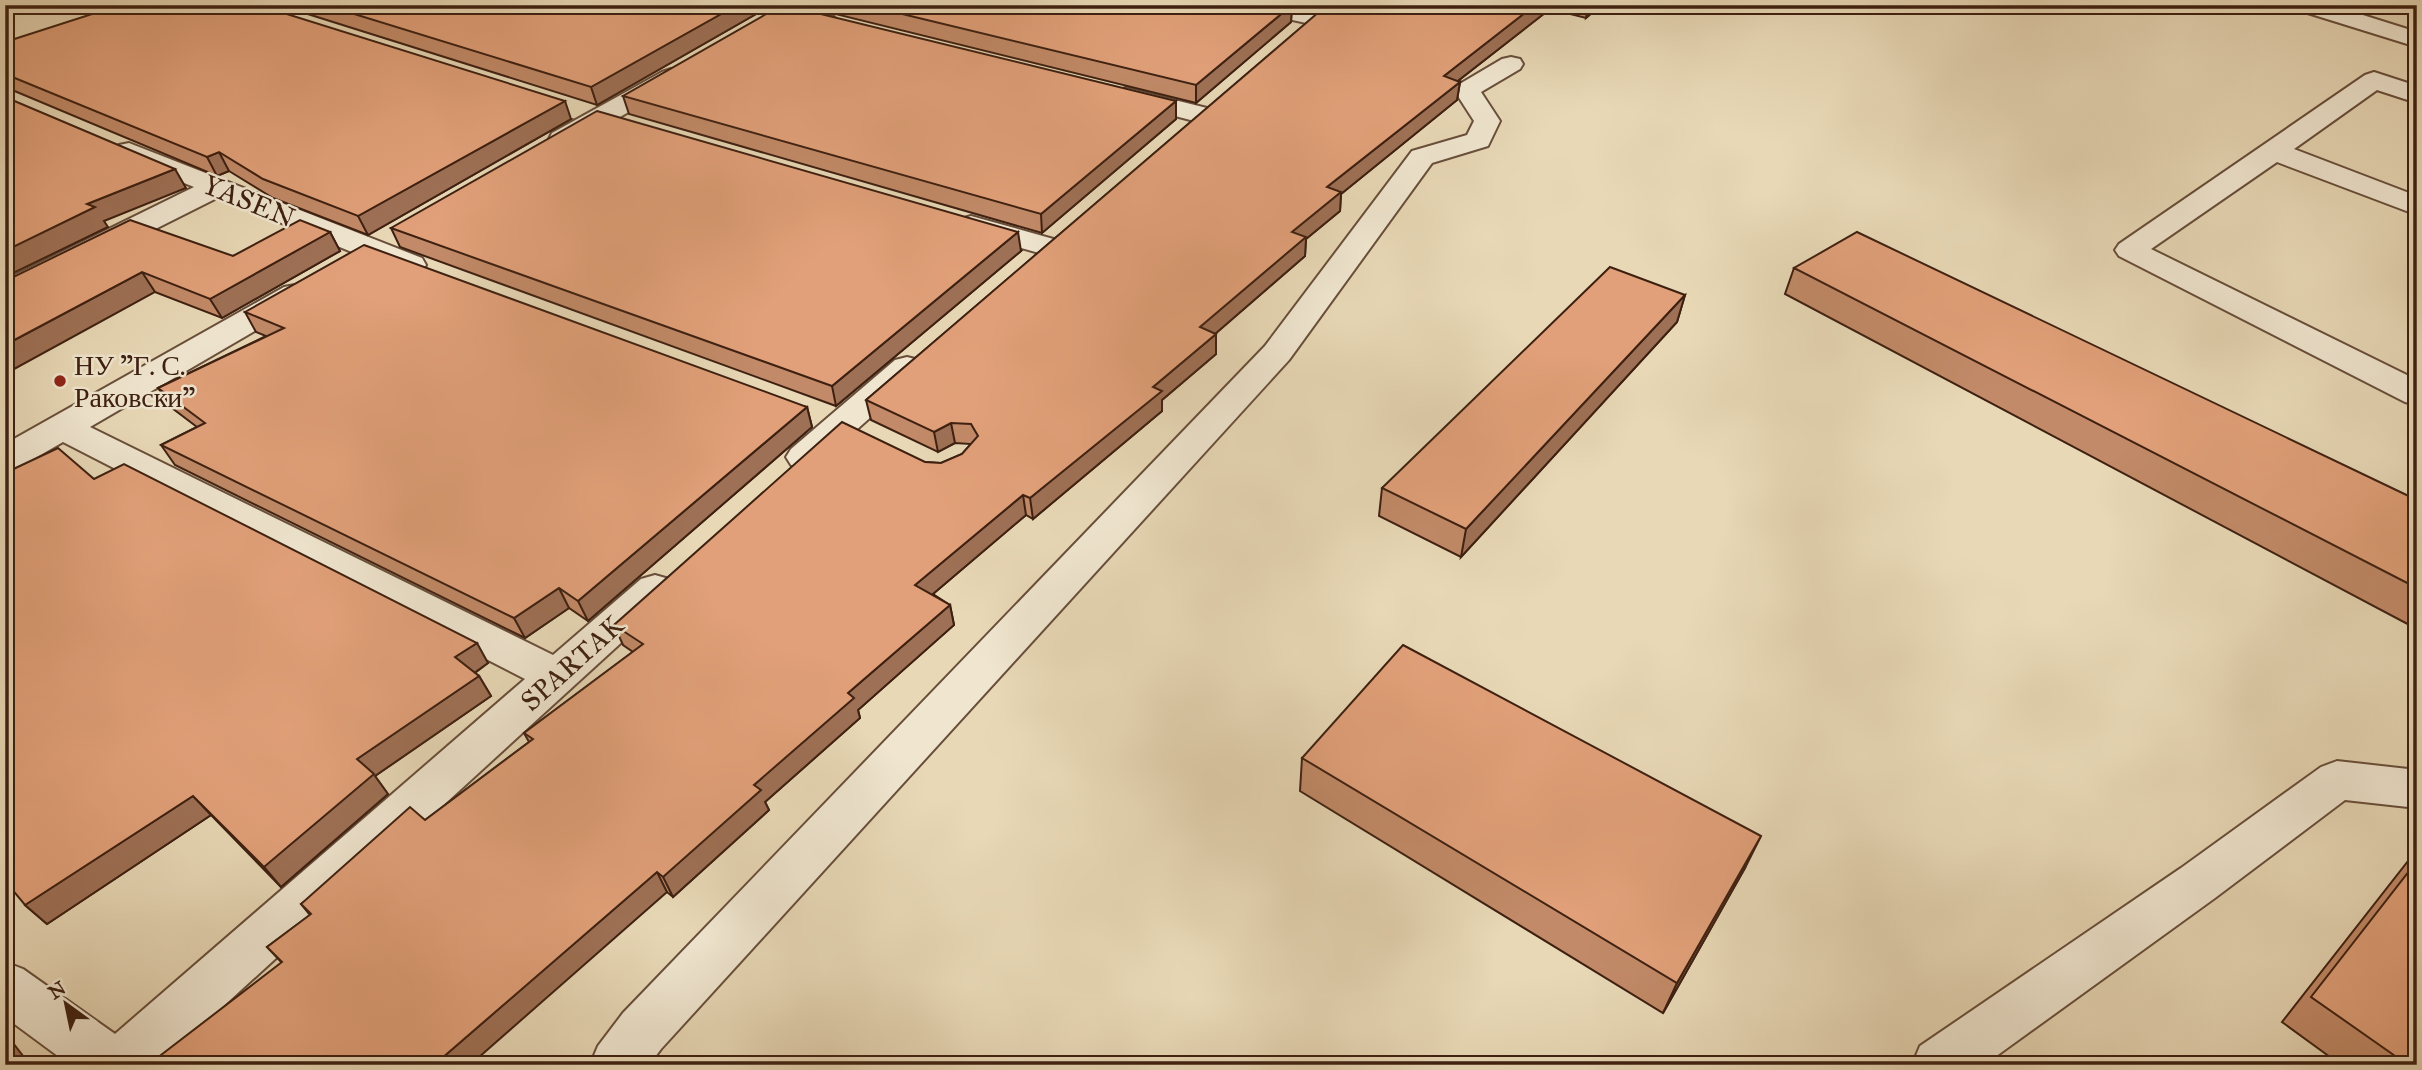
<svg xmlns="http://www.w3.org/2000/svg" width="2422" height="1070" font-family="'IM FELL Great Primer',serif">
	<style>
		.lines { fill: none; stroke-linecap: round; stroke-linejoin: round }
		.minor-casing { stroke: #684e3a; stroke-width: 4 }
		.minor { fill: #f0e6d0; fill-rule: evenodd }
		.wall { fill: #c28a68; stroke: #3e2011; stroke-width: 2 }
		.shaded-wall { fill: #9e7055; stroke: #3e2011; stroke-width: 2 }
		.building { fill: #e1a079; stroke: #3e2011; stroke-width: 2 }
		.poi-dot { fill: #8f2418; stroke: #f0e6d0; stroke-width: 2.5 }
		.labels { text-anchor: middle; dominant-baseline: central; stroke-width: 5; stroke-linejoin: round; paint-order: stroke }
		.street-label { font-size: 28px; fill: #3e2011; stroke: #f0e6d0 }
		.poi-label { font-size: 28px; fill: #3e2011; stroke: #f0e6d0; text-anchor: start }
	</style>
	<rect width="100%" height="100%" fill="#e8d8b6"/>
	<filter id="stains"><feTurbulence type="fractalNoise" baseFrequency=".00286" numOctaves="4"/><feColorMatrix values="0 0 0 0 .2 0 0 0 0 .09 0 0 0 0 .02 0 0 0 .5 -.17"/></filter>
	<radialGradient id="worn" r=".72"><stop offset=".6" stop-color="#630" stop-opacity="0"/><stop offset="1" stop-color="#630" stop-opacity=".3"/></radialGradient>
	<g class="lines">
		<g class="minor-casing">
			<g id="minor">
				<path d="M747,5H787L834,17L838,22L834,27L826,29L750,10Z"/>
				<path d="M1245,5H1289L1323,13L1327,18L1323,23L1315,25L1248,10Z"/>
				<path d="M2295,5H2331L2417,32V47L2298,10Z"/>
				<path d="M1511,57L1520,59L1523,64L1520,69L1481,92L1500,121L1488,146L1432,163L1289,360L661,1049L649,1065H590L598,1046L623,1013L1265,346L1412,151L1467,135L1474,121L1454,90L1458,85L1502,59Z"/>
				<path d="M671,69L680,72L684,77L680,82L572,145L562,147L552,145L549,139L552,133L662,72Z"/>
				<path d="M2374,72L2417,86V103L2377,90L2294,149L2417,196V215L2277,162L2151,249L2417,380V405L2405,402L2119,256L2115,250L2119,244L2365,75Z"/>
				<path d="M1126,88L1211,109L1215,115L1211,121L1202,123L1117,101L1113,96L1117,91Z"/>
				<path d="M129,143L422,258L426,265L422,272L411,274L400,272L219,197L16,299L5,301V280L194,187L119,157L115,151L119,145Z"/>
				<path d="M971,216L1057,240L1061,246L1057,252L1046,255L961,231L956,225L961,219Z"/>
				<path d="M295,285L306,287L311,294L306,301L90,427L553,655L641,579L655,575L669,579L675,589L669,599L159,1065H70L5,1017V962L23,969L115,1034L525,679L63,442L18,468L5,472V444L284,287Z"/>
				<path d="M907,357L919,360L924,367L919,374L817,465L804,469L791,465L786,457L791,449L895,360Z"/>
				<path d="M2337,761L2417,770V808L2345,800L2215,898L1984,1065H1912L1920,1046L2181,868L2321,767Z"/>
			</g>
		</g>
		<use href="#minor" class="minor"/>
	</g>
	<g class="wall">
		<path d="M279,5H754L756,14L597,105Z"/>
		<path d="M806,5H1292L1291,22L1196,103L807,7Z"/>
		<path d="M1302,5H1601L1586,18L1550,9L1458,81L1460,82L1457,100L1341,194L1340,211L1306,239L1305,256L1216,333V354L1162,400V411L1033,519L1026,515L933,594L950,605L954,625L858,710L860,718L765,802L769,810L673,897L667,892L281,962L267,947L310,915L301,904L425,820L529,742L524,733L633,652L623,645L614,625L925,462L941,463L962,454L971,444L955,443L938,452L871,420L866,400L1322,10Z"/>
		<path d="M5,42L571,119L368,235L273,198L229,171L217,176L5,87Z"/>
		<path d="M623,96L1176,101V119L1042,233L629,114Z"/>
		<path d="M391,228L1021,251L836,406L400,247Z"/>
		<path d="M330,232L340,251L222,318L155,292L5,281L233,256Z"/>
		<path d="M1794,268L2417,500V629L1785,294Z"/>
		<path d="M1685,295L1677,322L1461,557L1379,516L1382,488Z"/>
		<path d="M245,312L807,407L812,427L588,621L569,608L525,638L175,465L161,445L197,427L172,408L158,388L266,336L256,332Z"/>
		<path d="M94,479L488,663L475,673L479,676L491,696L375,776L388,794L281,887L211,815L47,924L25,905Z"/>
		<path d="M1302,758L1745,868L1663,1013L1300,791Z"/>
		<path d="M2417,852V1065H2341L2282,1022L2412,856Z"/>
	</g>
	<g class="shaded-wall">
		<path d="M737,5H754L756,14L597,105L591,87Z"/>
		<path d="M1292,5L1291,22L1196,103V85Z"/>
		<path d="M1535,5H1550V9L1441,94L1444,76Z"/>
		<path d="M1588,5H1601L1586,18Z"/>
		<path d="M1460,82L1457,100L1341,194L1340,211L1306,239L1305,256L1200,347V327L1292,232L1327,187Z"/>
		<path d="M565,101L571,119L368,235L358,216Z"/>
		<path d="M1176,101V119L1042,233L1041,214Z"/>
		<path d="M219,152L229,171L217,176L207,157Z"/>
		<path d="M175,169L186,188L104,221L108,227L5,277V251L87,204Z"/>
		<path d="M330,232L340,251L222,318L210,299Z"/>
		<path d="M1018,232L1021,251L836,406L832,386Z"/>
		<path d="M142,272L155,292L5,374V345Z"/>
		<path d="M1685,295L1677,322L1461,557L1466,529Z"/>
		<path d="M1216,334V354L1162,400V411L1033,519L1030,498L1153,387Z"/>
		<path d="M807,407L812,427L588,621L578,601Z"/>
		<path d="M951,423L955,443L938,452L934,432Z"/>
		<path d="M1023,495L1026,515L920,605L915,585Z"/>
		<path d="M559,588L569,608L525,638L514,618Z"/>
		<path d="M950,605L954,625L858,710L860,718L765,802L769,810L673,897L663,877L754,785L848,693Z"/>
		<path d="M477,643L488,663L467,678L455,657Z"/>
		<path d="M479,676L491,696L375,776L388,794L281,887L264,867L357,759Z"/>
		<path d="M193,796L211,815L47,924L25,905Z"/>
		<path d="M1761,836L1745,868L1663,1013L1677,983Z"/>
		<path d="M657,872L667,892L470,1065H434Z"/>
		<path d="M5,1037L13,1043L30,1065H19L5,1046Z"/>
	</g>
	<g class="building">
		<path d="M120,5H258L565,101L358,216L263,179L219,152L207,157L5,74V42Z"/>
		<path d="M325,5H737L591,87Z"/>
		<path d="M782,5H784L1176,101L1041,214L623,96Z"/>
		<path d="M865,5H1292L1196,85Z"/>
		<path d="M1327,5H1535L1444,76L1460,82L1327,187L1341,192L1292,232L1306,237L1200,327L1216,334L1153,387L1162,391L1030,498L1023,495L915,585L950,605L848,693L854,698L754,785L761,790L663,877L657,872L434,1065H148L282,962L267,947L311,914L301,904L410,807L425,820L533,739L524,733L643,644L614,625L842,422L925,462L941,463L962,454L978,436L971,424L951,423L934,432L866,400Z"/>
		<path d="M5,97L175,169L87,204L95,207L5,251Z"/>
		<path d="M597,111L1018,232L832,386L391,228Z"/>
		<path d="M130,220L233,256L300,220L330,232L210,299L142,272L5,345V281Z"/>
		<path d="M1857,232L2417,500V588L1794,268Z"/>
		<path d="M364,245L807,407L578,601L559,588L514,618L161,445L205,423L158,388L284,328L245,312Z"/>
		<path d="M1610,267L1685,295L1466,529L1382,488Z"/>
		<path d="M58,448L94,479L124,464L477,643L455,657L479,676L357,759L374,774L264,867L193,796L25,905L5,881V473Z"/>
		<path d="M1403,645L1761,836L1677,983L1302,758Z"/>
		<path d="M2417,861V1065H2408L2311,997Z"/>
		<path d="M5,1046L19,1065H5Z"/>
	</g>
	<circle class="poi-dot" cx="60" cy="381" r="7"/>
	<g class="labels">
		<g class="street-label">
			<text transform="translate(249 201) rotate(22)">YASEN</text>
			<text transform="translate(572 663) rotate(-42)">SPARTAK</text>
		</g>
		<g class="poi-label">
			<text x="74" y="365">НУ "Г. С.<tspan x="74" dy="32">Раковски"</tspan></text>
		</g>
	</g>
	<rect width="2422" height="1070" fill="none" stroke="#e8d8b6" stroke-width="28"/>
	<rect x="7" y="7" width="2408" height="1056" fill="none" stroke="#3e2011" stroke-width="3.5"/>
	<rect x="14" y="14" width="2394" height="1042" fill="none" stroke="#3e2011" stroke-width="2"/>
	<g transform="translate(66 1004) rotate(327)" stroke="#f0e6d0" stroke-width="5" paint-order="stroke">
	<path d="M0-5L12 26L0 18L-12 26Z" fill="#3e2011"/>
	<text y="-10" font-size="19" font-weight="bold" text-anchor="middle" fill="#3e2011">N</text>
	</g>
	<rect width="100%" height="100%" filter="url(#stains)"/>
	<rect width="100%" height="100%" fill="url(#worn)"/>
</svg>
